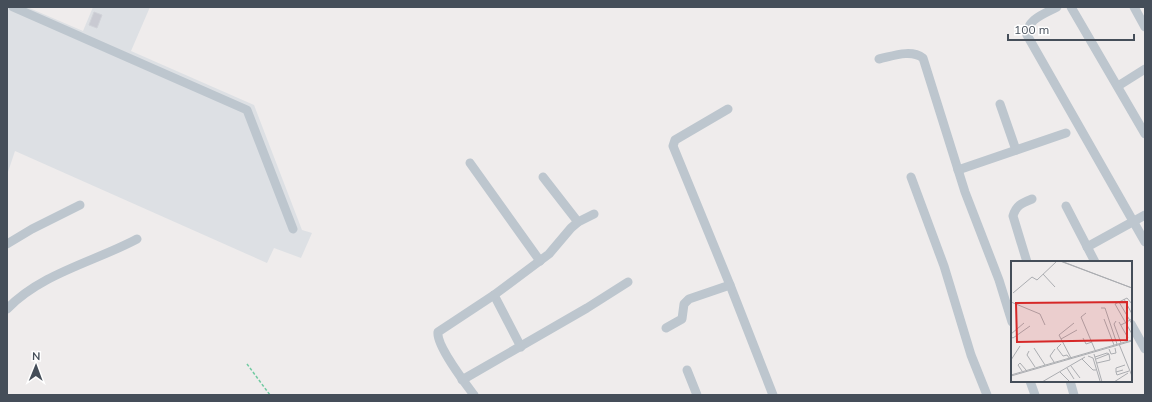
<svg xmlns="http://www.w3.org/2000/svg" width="1152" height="402" font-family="Mulish,sans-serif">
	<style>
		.airport { fill: #dde0e4 }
		.building { fill: #c9cad2; stroke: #d0d2d8 }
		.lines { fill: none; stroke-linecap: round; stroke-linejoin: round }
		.path { stroke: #72caa2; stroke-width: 1.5; stroke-dasharray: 3 2; stroke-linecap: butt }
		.minor { stroke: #bdc6ce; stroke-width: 9 }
		.inset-road { fill: none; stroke: #abadb1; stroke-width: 1 }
		.view { fill: #d62828; fill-opacity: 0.15; stroke: #d62828; stroke-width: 2 }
		.inset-edge { fill: none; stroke: #454e59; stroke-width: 2 }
	</style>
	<rect width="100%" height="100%" fill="#efecec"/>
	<path class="airport" d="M7,7H27L83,31L93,7H150L131,51L254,105L302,230L312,233L301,258L274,248L267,263L15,151L7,175Z"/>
	<path class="building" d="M94,12L102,15L97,28L89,25Z"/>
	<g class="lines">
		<path class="path" d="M247,364L270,395"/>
		<g class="minor">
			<path d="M13,7L247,110L293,229"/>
			<path d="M1057,7C1044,14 1027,19 1027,35L1145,242"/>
			<path d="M1071,7L1145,134"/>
			<path d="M1134,7L1145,27"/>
			<path d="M879,59C893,56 911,49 923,58L965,192L999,280L1012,322"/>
			<path d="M1118,86L1145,69"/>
			<path d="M1000,104L1016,150"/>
			<path d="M728,109L675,140L673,146L730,285L773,395"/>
			<path d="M470,163L540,261"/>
			<path d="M958,170L1066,133"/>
			<path d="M543,177L578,222"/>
			<path d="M911,177L944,266L971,355L987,395"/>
			<path d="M1066,206L1095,262"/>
			<path d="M7,244L32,229L80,205"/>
			<path d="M1087,247L1145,215"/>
			<path d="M1027,262L1013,216C1016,205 1022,203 1032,199"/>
			<path d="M494,295L521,347"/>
			<path d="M7,309C42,273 94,262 137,239"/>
			<path d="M1131,324L1145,349"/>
			<path d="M666,328L682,319L684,304L689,299L730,285"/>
			<path d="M687,370L697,395"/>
			<path d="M462,380L587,308L628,282"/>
			<path d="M1030,381L1035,395"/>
			<path d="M1070,381L1074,395"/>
			<path d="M474,395C465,383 436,345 438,332L494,295L549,254L571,228L578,222L594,214"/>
		</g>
	</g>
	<g transform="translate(1011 261)">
		<rect width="121" height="121" fill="#efecec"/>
		<path class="inset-road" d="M49,0L121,27M50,0L121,27M32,13L44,26M2,32L21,16L26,19L46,0M113,38L121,53M0,41L29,53L34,64M108,41L121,63M121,43L116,37L104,43L121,73M90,47H94L106,83M75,52L70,56L84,89M93,58L103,84M105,60L103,63L110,82M108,61L117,77M110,64L121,58M0,73L13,62M0,76L2,77L19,65M72,77L75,83L81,81M50,78L66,69M50,83L46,87L52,95L56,94L59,98M108,83L121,115M23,87L34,104M98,88L100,93L105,92L104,87M18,90L16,94L24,106M83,93L91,121M77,95L82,97L89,120M84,96L96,92L98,93L99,99L86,102M60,97L48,74L63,62M71,98L82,109H85M85,98L98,93M0,99L9,85M43,101L39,95L44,88M60,105L69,117M56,107L63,118M112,109L105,111L106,114L118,110M11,110L7,104L9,102L15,109M49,111L59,121M105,111V107L114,104M0,114L121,79M0,115L121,80M31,121L74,96M103,121L117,112"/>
		<path class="view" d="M116,41V79L6,81L5,42Z"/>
		<rect width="121" height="121" class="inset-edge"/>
	</g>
	<rect width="1152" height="402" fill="none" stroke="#454e59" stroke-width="16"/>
	<g transform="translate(36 366) rotate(1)" stroke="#ffffff" stroke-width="3" paint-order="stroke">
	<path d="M0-3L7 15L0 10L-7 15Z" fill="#454e59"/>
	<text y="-6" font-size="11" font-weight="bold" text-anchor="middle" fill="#454e59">N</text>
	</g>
	<path d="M1008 34v6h126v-6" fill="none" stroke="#454e59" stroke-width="2"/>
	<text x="1014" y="34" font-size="12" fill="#454e59" stroke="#ffffff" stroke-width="3" paint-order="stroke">100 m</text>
</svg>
